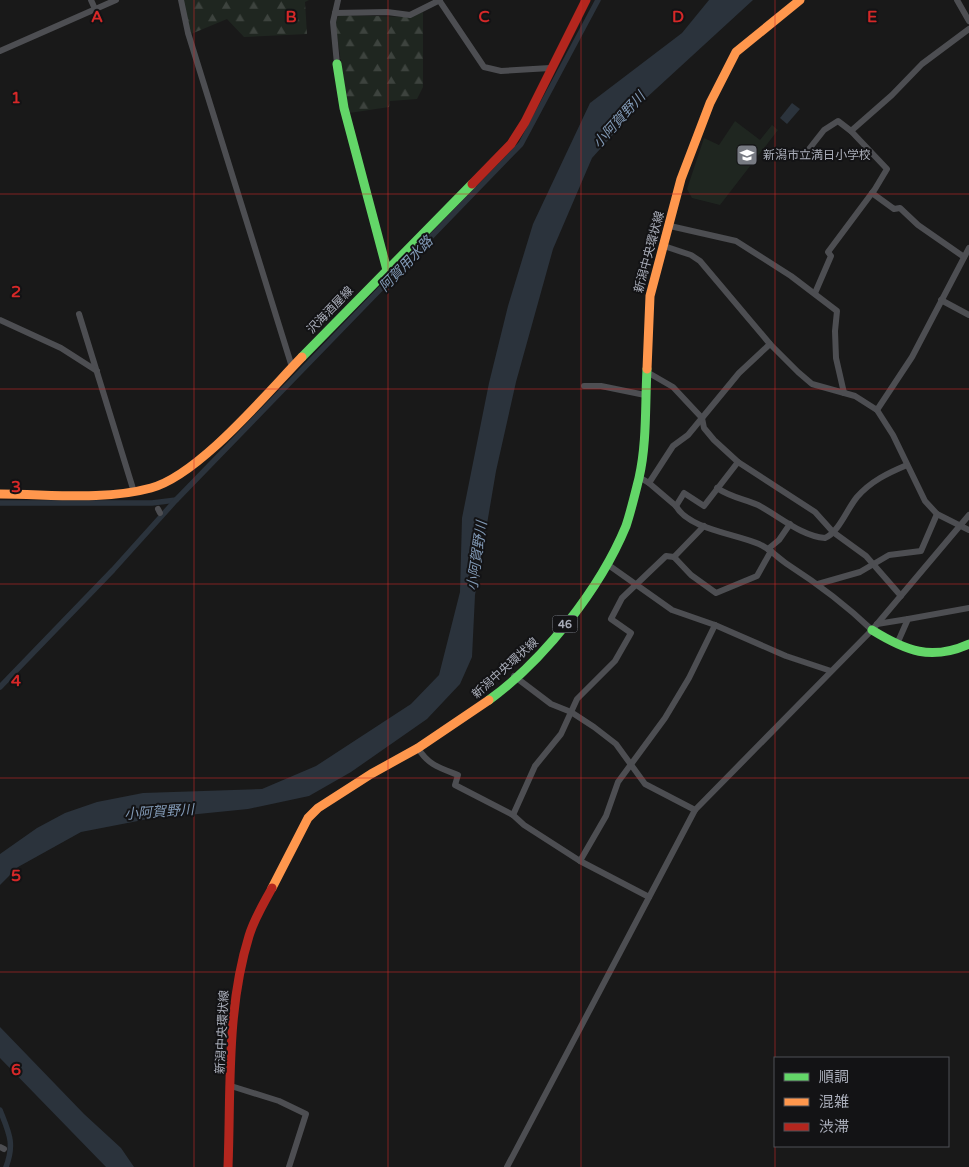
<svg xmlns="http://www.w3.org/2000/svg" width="969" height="1167" font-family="'Varela Round','Noto Sans JP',sans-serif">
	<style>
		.forest { fill: url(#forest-firs) }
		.pitch { fill: #1f2620 }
		.water { fill: #2b333c }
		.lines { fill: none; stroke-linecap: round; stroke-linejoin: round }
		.canal { stroke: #2b333c; stroke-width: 5.5 }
		.street { stroke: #4d4e52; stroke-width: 6 }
		.fast { stroke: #63d668; stroke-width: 9 }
		.slow { stroke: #ff974d; stroke-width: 9 }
		.jam { stroke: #b3261e; stroke-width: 9 }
		.grid { fill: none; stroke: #d62828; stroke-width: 1; stroke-opacity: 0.55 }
		.labels { text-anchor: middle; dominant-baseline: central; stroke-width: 4; stroke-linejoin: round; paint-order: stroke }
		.shield { fill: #131315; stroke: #7d8088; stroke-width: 1 }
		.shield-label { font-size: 11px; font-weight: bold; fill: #aaaeba }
		.poi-label { font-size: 12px; fill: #aaaeba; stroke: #131315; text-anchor: start }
		.street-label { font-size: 12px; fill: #aaaeba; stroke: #131315 }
		.water-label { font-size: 14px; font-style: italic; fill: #8199b5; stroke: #131315 }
		.grid-label { font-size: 16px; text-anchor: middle; font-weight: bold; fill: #d62828; stroke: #131315; stroke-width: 4; stroke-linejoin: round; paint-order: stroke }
	</style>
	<defs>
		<pattern id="forest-firs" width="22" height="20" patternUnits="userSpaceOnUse" patternTransform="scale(1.25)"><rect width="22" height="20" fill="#1f2620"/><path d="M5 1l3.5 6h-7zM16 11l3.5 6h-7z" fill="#3d433e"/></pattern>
	</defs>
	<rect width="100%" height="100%" fill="#191919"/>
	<g class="forest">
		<path d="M183,0H309L305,2L307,34L244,37L227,19L191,34Z"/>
		<path d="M423,12V87L417,99L390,101L389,107L349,113L335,23L339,15L410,17Z"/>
	</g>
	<path class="pitch" d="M735,121L760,140L772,125L778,130L720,205L692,198L687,189L704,138L719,145Z"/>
	<g class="water">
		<path d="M709,0H753L644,100L592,158L553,249L516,382L496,471L475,595L472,657L460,684L427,719L351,772L309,796L248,809L148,819L81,832L18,867L0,885V854L37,828L65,813L97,802L143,793L262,789L316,766L411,704L439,675L460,592L462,518L489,383L508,306L533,224L590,103L682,33Z"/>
		<path d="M792,103L800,109L787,124L780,118Z"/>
		<path d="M0,1027L84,1114L121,1148L134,1167H106L0,1058Z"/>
	</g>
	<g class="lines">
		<g class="canal">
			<path d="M0,503H152L176,500"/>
			<path d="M0,687L113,570L176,500L521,144L598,0"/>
			<path d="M0,1110C9,1133 15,1143 6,1167"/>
		</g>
		<g class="street">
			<path d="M91,0L95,9"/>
			<path d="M181,0L188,33L292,367"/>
			<path d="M439,0L484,67L501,71L550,68"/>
			<path d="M957,0L969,21"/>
			<path d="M335,13L387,12L410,15L440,0"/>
			<path d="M0,51L116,0"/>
			<path d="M337,64L333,22L338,0"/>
			<path d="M851,131L892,95L922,64L969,29"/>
			<path d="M802,158L824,130L838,121L851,131L887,169L875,189L828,252L831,256L815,293"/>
			<path d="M872,193L894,209L900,208L918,225L964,257"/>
			<path d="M670,226L736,241L791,276L837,311L835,331L836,358L844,393"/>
			<path d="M664,246L691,255L700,261L770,344L798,372L812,384L855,396L877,410L893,435L925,501L937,514L969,530"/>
			<path d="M941,300L969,315"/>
			<path d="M79,314L134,492"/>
			<path d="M0,320L61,348L97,371"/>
			<path d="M647,372L673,387L702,418L704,428L714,440L738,462L704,506L684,493L676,506"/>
			<path d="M584,386H601L645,395"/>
			<path d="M877,410L912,357L969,248"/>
			<path d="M738,462L815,512L833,532L866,556L901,596"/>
			<path d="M639,477L649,483L676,506C688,529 737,534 759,544C770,549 777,557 787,564C818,584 846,605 872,630"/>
			<path d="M649,483L673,446L688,435L739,373L770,344"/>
			<path d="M717,488C730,497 744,499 758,505C779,516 801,536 825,538C839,532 847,509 857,497C871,481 888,473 907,465"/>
			<path d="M158,509L160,513"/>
			<path d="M768,549L779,540L790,524"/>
			<path d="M674,557L691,575L716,593L757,576L771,551"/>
			<path d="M674,557L704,526"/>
			<path d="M607,564L672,610L715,625L786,656L831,671"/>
			<path d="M818,584L860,572L889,555L921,551L937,514"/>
			<path d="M877,624L908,619"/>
			<path d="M897,644L908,619L969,608"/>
			<path d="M514,676L551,704L571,712L594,727L616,744L645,784L695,810"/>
			<path d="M418,748C428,765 440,768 458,775L455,785L513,815L524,825L580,861L649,897"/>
			<path d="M513,815L535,766L561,734L577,699L615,661L631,633L611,619L622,598L666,556L674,557"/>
			<path d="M580,861L606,816L618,782L665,718L689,678L715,625"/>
			<path d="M231,1086L279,1101L306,1114L289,1167"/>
			<path d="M0,1147L4,1149"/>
			<path d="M507,1167L695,810L872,630L969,515"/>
		</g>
		<g class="fast">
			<path d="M337,64L344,108L387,270"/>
			<path d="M302,357L472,184"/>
			<path d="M872,630C906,651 931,661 969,644"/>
			<path d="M489,700C544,660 600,589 626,526C631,511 635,494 639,478C647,443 645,405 647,369"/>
		</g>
		<g class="slow">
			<path d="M647,369L650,296L681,179L710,103L736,52L800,0"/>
			<path d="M0,494C50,494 103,501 151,488C199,475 266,394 302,357"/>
			<path d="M272,888L308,818L318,808L371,774L418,748L489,700"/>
		</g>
		<g class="jam">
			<path d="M472,184L511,144L525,122L586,0"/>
			<path d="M228,1167C231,1091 226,1010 249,936C254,919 264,903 272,888"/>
		</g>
	</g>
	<path class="grid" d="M194,0V1167M388,0V1167M581,0V1167M775,0V1167M0,194H969M0,389H969M0,584H969M0,778H969M0,972H969"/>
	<defs>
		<g id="school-square" transform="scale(1.125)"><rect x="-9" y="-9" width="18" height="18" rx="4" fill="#777a82" stroke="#131315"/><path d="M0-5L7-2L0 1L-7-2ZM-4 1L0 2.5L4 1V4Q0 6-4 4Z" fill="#fff"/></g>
	</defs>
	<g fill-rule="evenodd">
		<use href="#school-square" x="747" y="155"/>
	</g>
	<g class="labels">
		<rect class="shield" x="552.5" y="615.5" width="25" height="17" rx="4"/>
		<g class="shield-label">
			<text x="565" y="624">46</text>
		</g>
		<g class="poi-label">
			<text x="763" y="155">新潟市立満日小学校</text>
		</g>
		<g class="street-label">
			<text transform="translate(649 252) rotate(-75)">新潟中央環状線</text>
			<text transform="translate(330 310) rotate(-46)">沢海酒屋線</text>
			<text transform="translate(505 668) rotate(-42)">新潟中央環状線</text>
			<text transform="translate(222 1032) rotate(-87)">新潟中央環状線</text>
		</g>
		<g class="water-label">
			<text transform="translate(619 120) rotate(-48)">小阿賀野川</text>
			<text transform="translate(406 264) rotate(-46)">阿賀用水路</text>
			<text transform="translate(477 556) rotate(-82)">小阿賀野川</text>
			<text transform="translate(159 812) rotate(-4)">小阿賀野川</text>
		</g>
	</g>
	<g class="grid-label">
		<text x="97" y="22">A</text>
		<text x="291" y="22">B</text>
		<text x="484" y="22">C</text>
		<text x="678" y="22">D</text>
		<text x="872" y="22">E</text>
		<text x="16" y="103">1</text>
		<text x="16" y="297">2</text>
		<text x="16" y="492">3</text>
		<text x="16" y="686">4</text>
		<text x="16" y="881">5</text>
		<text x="16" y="1075">6</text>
	</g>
	<rect x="774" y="1057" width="175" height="90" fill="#131315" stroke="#4f5157"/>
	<rect x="784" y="1073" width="25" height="8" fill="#63d668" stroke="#4f5157"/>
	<text x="819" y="1082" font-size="15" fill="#aaaeba">順調</text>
	<rect x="784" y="1098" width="25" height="8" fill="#ff974d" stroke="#4f5157"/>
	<text x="819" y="1107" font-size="15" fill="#aaaeba">混雑</text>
	<rect x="784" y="1123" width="25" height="8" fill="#b3261e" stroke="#4f5157"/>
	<text x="819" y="1132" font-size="15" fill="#aaaeba">渋滞</text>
</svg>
